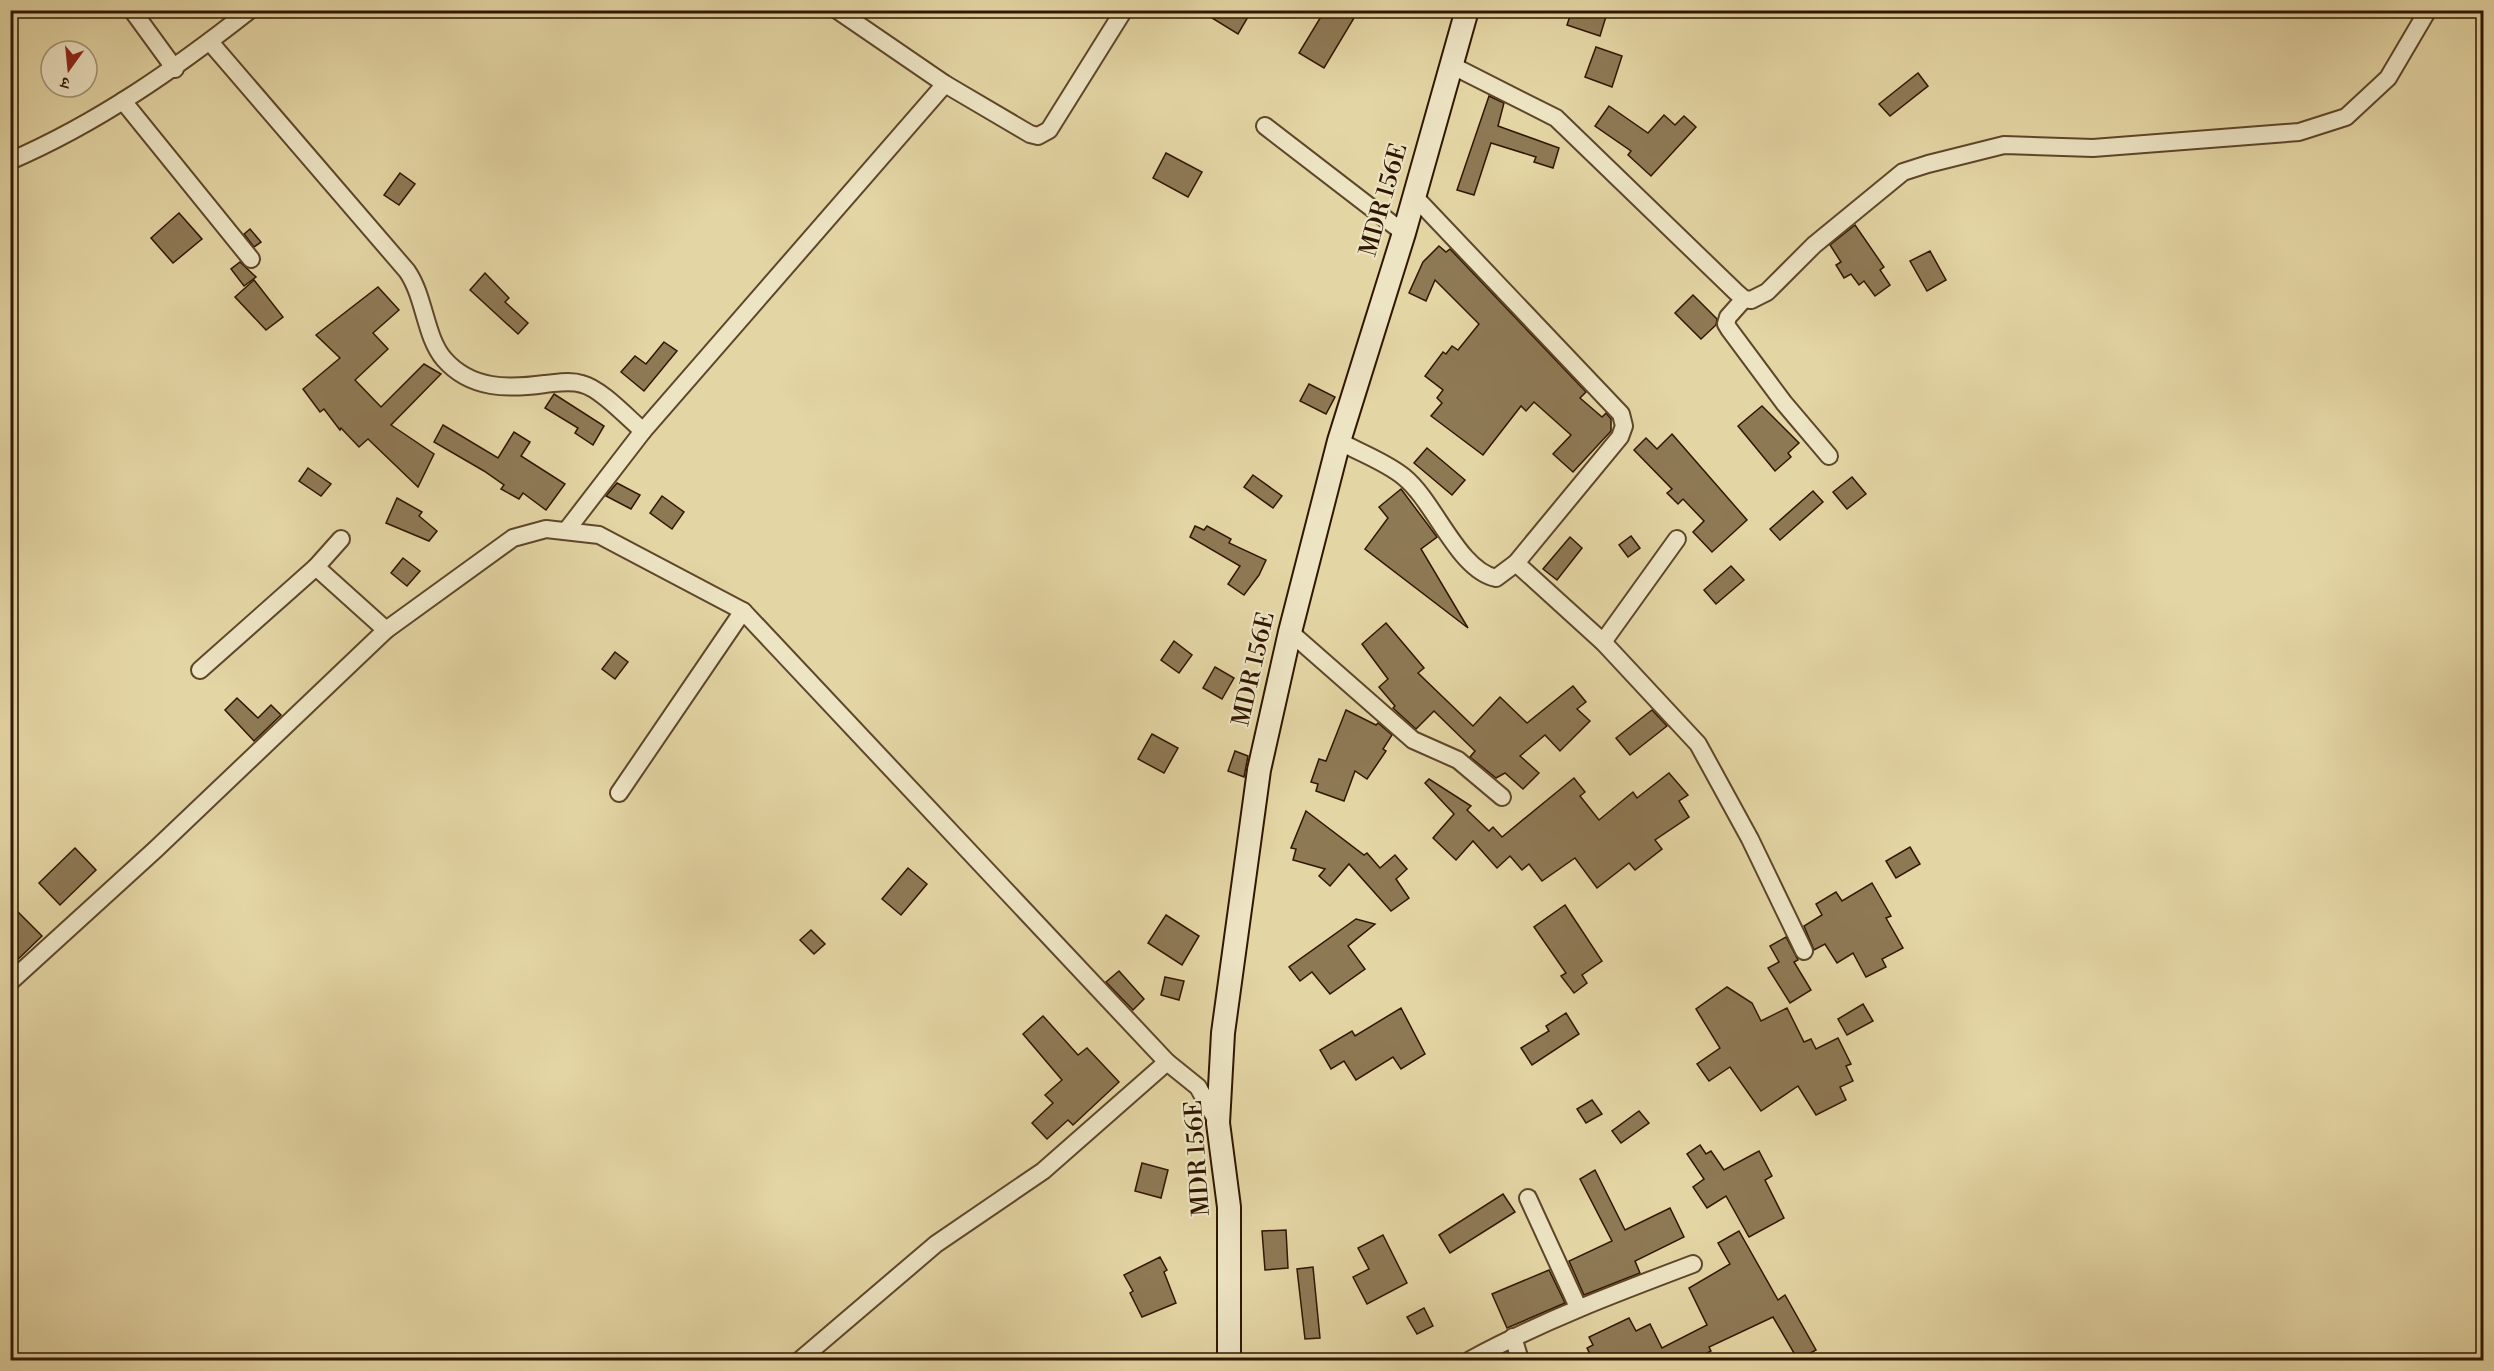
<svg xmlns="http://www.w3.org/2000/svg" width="2494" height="1371" font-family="'Libre Bodoni','Noto Serif Devanagari',serif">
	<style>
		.building { fill: #8e7955; stroke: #311600; stroke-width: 1.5 }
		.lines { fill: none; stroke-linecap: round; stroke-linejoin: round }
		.street-casing { stroke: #5e4629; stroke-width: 20 }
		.secondary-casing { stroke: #311600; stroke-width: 26 }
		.street { stroke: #ede4c4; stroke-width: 16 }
		.secondary { stroke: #ede4c4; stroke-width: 22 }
		.labels { text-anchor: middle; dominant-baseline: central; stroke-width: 4.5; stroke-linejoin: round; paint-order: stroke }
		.street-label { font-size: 24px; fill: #311600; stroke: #ede4c4 }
	</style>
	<rect width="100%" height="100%" fill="#e4d5a4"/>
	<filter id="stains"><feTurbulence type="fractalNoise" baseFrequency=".00333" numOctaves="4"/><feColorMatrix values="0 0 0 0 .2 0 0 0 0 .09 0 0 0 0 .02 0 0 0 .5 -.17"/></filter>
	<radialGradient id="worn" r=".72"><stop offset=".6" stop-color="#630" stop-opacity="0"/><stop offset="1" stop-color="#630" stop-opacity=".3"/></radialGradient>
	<g class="building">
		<path d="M1199,10H1252L1238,34Z"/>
		<path d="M1325,10H1341L1354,18L1324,68L1299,53Z"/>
		<path d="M1572,10H1608L1600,36L1567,25Z"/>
		<path d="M1596,47L1622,56L1612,87L1585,77Z"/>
		<path d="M1918,73L1928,86L1890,116L1879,104Z"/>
		<path d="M1489,96L1504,103L1498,126L1559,148L1553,168L1534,162L1536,157L1491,143L1474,195L1457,190Z"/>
		<path d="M1609,106L1648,133L1664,115L1675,125L1684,116L1696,127L1651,176L1628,155L1631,151L1595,126Z"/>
		<path d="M1166,153L1202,172L1188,197L1153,178Z"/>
		<path d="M400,173L415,184L399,205L384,195Z"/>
		<path d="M179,213L202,239L173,263L151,238Z"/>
		<path d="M1855,225L1884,267L1880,270L1890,285L1875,296L1864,281L1859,285L1851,274L1844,278L1836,265L1841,262L1830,245Z"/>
		<path d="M250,229L261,242L254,247L244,234Z"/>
		<path d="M1439,246L1446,252L1450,249L1586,392L1580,398L1602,417L1606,413L1611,419V431L1573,472L1553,454L1571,435L1534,402L1526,411L1521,406L1483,455L1431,416L1442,403L1437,398L1443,390L1425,376L1443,352L1446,354L1452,346L1458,350L1479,324L1435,280L1426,301L1409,293L1423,262Z"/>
		<path d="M1930,251L1946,280L1927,291L1910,261Z"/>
		<path d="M240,262L256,277L244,286L231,269Z"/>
		<path d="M485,273L509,298L505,302L528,323L518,334L470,290Z"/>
		<path d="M254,280L283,317L266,330L235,297Z"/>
		<path d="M378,287L399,310L373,333L388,349L355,380L381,407L424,364L441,374L391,425L434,454L418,487L368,439L359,447L341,428L340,430L324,409L320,412L303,389L340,358L316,335Z"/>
		<path d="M1693,295L1717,319L1716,325L1701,339L1675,313Z"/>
		<path d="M664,342L677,351L644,391L621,372L635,356L646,364Z"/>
		<path d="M1309,384L1335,397L1326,414L1300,401Z"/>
		<path d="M554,394L604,426L593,445L575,433L578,428L545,408Z"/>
		<path d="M1762,406L1799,443L1788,453L1791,457L1775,471L1738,426Z"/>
		<path d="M443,425L498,458L514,432L530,442L521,456L565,484L546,510L523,493L519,499L501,489L504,485L484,471L434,442Z"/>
		<path d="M1672,434L1747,520L1712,552L1693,532L1704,521L1683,499L1678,504L1667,493L1672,489L1634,450L1646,438L1657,449Z"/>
		<path d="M1427,448L1465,480L1452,495L1414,463Z"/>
		<path d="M308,468L331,484L321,496L299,481Z"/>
		<path d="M1253,475L1282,496L1273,508L1244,487Z"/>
		<path d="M1852,477L1866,494L1847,509L1833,492Z"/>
		<path d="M617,483L640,495L631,509L606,496Z"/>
		<path d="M1401,489L1437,537L1421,549L1468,628L1365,549L1388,518L1379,507Z"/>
		<path d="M1813,491L1823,502L1780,540L1770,529Z"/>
		<path d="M662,496L684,512L672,529L650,513Z"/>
		<path d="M397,498L422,512L419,516L437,531L429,541L386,523Z"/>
		<path d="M1195,526L1204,530L1207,526L1231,539L1229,543L1266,560L1259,575L1244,595L1228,584L1240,566L1190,537Z"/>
		<path d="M1631,536L1640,548L1628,557L1619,545Z"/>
		<path d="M1570,537L1582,548L1557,580L1543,569Z"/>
		<path d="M403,558L420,571L407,586L391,573Z"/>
		<path d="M1731,566L1744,580L1716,604L1704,590Z"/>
		<path d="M1386,623L1424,668L1418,673L1473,726L1500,697L1527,723L1573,686L1586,702L1577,709L1590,721L1560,751L1545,735L1520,756L1539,773L1523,789L1505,773L1496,778L1470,757L1475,751L1434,711L1416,729L1393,708L1395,706L1379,687L1388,679L1362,644Z"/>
		<path d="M1174,641L1192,655L1179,673L1161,660Z"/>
		<path d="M615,652L628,662L615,679L602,669Z"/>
		<path d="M1215,667L1234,678L1222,699L1203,688Z"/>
		<path d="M237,698L258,718L271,705L281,715L254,741L225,710Z"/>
		<path d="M1346,710L1376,725L1378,723L1392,735L1383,749L1386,751L1367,779L1355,771L1344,801L1316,791L1318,784L1311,782L1319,759L1326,761Z"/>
		<path d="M1652,710L1667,726L1630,755L1616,738Z"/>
		<path d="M1152,734L1178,748L1164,773L1138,759Z"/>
		<path d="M1235,751L1248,756L1244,777L1228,771Z"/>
		<path d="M1669,773L1688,795L1679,801L1689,817L1655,840L1662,849L1635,870L1629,863L1597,888L1575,858L1542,881L1529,864L1522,870L1510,856L1497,868L1473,841L1456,860L1433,838L1454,814L1425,783L1429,779L1471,806L1467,810L1489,831L1493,827L1502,837L1574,778L1585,792L1580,796L1599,820L1633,792L1637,798Z"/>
		<path d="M1306,811L1364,855L1367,853L1380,868L1395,855L1407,869L1396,879L1409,898L1391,911L1349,864L1330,886L1319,876L1325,869L1293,860L1296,849L1291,848Z"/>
		<path d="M1910,847L1920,864L1896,878L1886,861Z"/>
		<path d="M75,848L96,870L60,905L39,883Z"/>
		<path d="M908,868L927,884L901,915L882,899Z"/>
		<path d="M1872,883L1891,916L1886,918L1903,948L1882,959L1886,967L1866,977L1853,953L1837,963L1825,944L1814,950L1804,926L1822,915L1816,904L1836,892L1842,901Z"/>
		<path d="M10,904L42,936L10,967Z"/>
		<path d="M1565,905L1602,961L1582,975L1587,983L1574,993L1561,976L1566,973L1534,927Z"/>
		<path d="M1166,915L1199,936L1182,965L1148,943Z"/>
		<path d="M1356,919L1375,924L1348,946L1365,969L1330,994L1312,972L1300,981L1289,967Z"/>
		<path d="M811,930L825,944L814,954L800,940Z"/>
		<path d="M1786,937L1798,960L1794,962L1811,990L1790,1003L1768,968L1779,962L1770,946Z"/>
		<path d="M1119,971L1144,999L1133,1010L1106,982Z"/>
		<path d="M1165,977L1184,981L1179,1000L1161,995Z"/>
		<path d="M1727,987L1752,1003L1761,1021L1787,1008L1804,1042L1811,1039L1816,1049L1838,1038L1851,1064L1846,1066L1853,1081L1840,1087L1846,1100L1816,1115L1798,1086L1761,1111L1730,1067L1709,1081L1697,1064L1720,1048L1696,1009Z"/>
		<path d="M1863,1004L1873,1021L1847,1035L1838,1019Z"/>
		<path d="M1401,1008L1425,1054L1401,1069L1393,1057L1356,1080L1344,1061L1331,1069L1320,1050L1352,1031L1355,1036Z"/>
		<path d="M1566,1013L1579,1034L1532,1065L1521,1048L1549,1031L1546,1026Z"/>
		<path d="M1043,1016L1078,1055L1087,1048L1119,1082L1073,1125L1068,1120L1047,1139L1032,1123L1053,1103L1045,1095L1062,1080L1023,1034Z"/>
		<path d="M1592,1100L1602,1114L1586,1123L1577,1109Z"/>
		<path d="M1639,1111L1649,1123L1621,1143L1612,1131Z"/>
		<path d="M1700,1145L1706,1154L1711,1151L1724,1170L1759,1151L1772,1176L1765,1180L1784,1218L1749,1237L1726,1196L1707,1208L1693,1187L1704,1179L1687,1154Z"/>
		<path d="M1142,1163L1168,1170L1161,1198L1135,1191Z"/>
		<path d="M1595,1170L1625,1230L1670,1208L1684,1237L1635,1261L1640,1273L1584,1295L1569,1261L1612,1241L1580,1179Z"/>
		<path d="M1503,1194L1515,1212L1450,1253L1439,1235Z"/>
		<path d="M1286,1230L1288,1268L1265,1270L1262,1231Z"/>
		<path d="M1739,1231L1778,1300L1785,1295L1816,1350L1798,1360L1773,1317L1709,1347L1711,1351L1694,1360H1593L1587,1348L1593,1345L1589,1337L1629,1318L1636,1331L1650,1324L1662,1348L1707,1325L1689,1288L1730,1264L1718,1243Z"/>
		<path d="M1383,1235L1407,1283L1367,1304L1353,1277L1369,1269L1358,1248Z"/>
		<path d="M1160,1257L1167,1270L1164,1272L1176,1303L1142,1317L1130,1293L1133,1291L1124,1275Z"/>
		<path d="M1313,1267L1320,1338L1305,1339L1297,1269Z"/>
		<path d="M1549,1270L1565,1303L1507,1328L1492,1294Z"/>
		<path d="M1424,1308L1433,1326L1417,1334L1407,1317Z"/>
	</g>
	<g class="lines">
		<g class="street-casing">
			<g id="street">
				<path d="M132,10L175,69"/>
				<path d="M837,10L945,84L1030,134L1038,136L1049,130L1124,10"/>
				<path d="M210,42L407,271C425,297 425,337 444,359C471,390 509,389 545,384C557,383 570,380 582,384C600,388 628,418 643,431"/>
				<path d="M1451,65L1556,118L1736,292L1744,299L1751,300L1767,292L1814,245L1903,172L1928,164L2004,145L2093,148L2299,132L2346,117L2388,78L2428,10"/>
				<path d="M123,101L251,259"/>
				<path d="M1265,126L1404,233"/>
				<path d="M10,161C98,123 175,69 250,10"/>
				<path d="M1744,299L1728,317L1726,324L1729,329L1784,403L1829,456"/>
				<path d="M1339,441C1360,453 1386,462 1404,477C1435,502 1458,570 1496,578L1516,563L1620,437L1624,426L1621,414L1414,196"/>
				<path d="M566,531L643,431L945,84"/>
				<path d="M1516,563L1603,642L1698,744L1750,839L1804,951"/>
				<path d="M316,567L386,630"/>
				<path d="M1290,632L1413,740L1458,760L1502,797"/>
				<path d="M1603,642L1677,539"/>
				<path d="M200,670L316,567L341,539"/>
				<path d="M619,793L743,611"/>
				<path d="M10,982L156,849L386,630L513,538L546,529L599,535L743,611L1167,1062L1198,1087L1218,1123"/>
				<path d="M1528,1198L1578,1307"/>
				<path d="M1513,1337L1520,1360"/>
				<path d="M800,1360L936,1244L1043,1171L1167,1062"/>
				<path d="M1470,1360C1542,1321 1616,1293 1693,1264"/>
			</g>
		</g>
		<g class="secondary-casing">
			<path id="secondary" d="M1229,1360V1207L1218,1123L1223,1033L1259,770L1290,632L1339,441L1404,233L1467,10"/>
		</g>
		<use href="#street" class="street"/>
		<use href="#secondary" class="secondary"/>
	</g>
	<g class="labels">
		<g class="street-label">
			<text transform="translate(1384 200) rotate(-74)">MDR 156E</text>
			<text transform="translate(1254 669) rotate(-77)">MDR 156E</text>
			<text transform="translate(1198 1158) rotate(-94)">MDR 156E</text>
		</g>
	</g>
	<rect width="2494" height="1371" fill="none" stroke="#e4d5a4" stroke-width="36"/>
	<rect x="12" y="12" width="2470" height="1347" fill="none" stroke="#311600" stroke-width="3"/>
	<rect x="18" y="18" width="2458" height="1335" fill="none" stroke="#311600" stroke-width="1.5"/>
	<g transform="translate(69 69) rotate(195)"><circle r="28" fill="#ede4c4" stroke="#a29276" stroke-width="1.5"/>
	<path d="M0-4.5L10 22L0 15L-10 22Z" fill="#8f2418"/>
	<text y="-9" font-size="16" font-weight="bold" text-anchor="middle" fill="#311600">उ</text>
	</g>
	<rect width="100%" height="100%" filter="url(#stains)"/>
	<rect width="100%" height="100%" fill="url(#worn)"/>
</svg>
